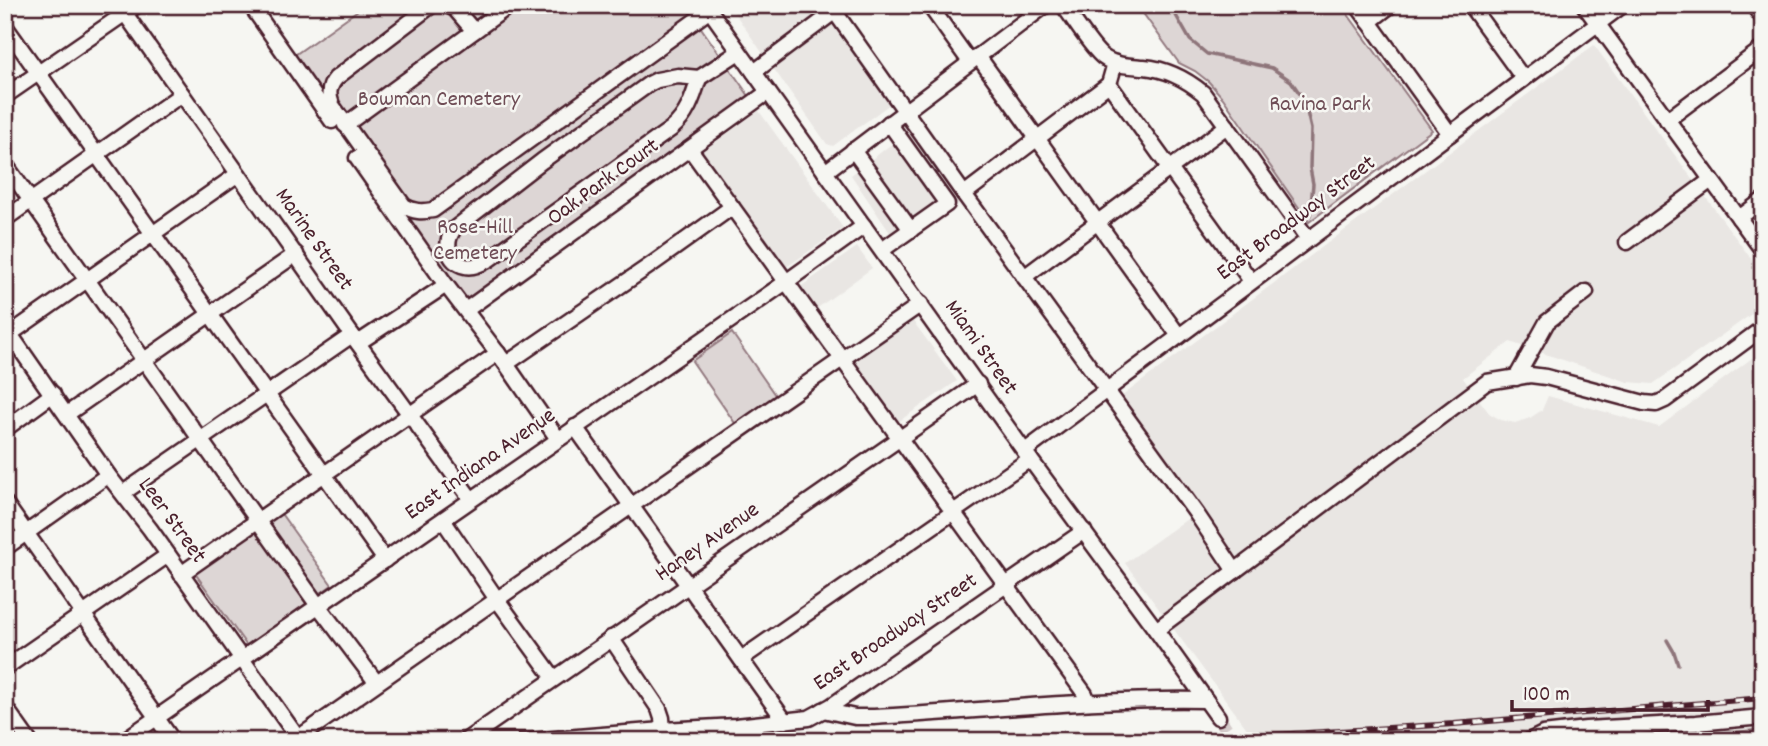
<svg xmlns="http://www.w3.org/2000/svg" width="1768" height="746" font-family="Dekko,sans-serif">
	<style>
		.built { fill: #e9e6e3 }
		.green { fill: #ddd6d5; stroke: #947a80; stroke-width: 2 }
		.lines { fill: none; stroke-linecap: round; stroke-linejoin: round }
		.stream { stroke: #8e747a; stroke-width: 3.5 }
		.minor-tunnel { stroke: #d4cbca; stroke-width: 14; stroke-dasharray: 14 7; stroke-linecap: butt }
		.minor-casing { stroke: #4a1f2b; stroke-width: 19 }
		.minor { stroke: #f6f6f2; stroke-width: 14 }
		.rail-casing { stroke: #4a1f2b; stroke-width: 6 }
		.rail { stroke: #f6f6f2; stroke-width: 3.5; stroke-dasharray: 10; stroke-linecap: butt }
		.labels { text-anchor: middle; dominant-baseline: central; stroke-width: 5; stroke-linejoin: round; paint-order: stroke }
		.park-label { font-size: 23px; fill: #6f4d56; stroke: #f6f6f2 }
		.street-label { font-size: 23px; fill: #4a1f2b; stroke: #f6f6f2 }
	</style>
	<rect width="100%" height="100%" fill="#f6f6f2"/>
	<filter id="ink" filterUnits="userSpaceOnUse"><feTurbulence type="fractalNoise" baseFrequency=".0143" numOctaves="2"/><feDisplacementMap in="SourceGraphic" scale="14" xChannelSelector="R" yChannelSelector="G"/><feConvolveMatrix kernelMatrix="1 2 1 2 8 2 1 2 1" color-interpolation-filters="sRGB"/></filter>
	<g filter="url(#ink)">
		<g class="built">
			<path d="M729,5H826L830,10L766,58Z"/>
			<path d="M835,18L894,101L833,146L827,144L771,65Z"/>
			<path d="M1594,45L1763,275V306L1653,384L1628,382L1510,342L1463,378L1489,413L1501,420L1515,423L1530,418L1542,410L1548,396L1659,427L1763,350V726L1688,730L1668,729L1465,741H1256L1125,563L1193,515L1118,399Z"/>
			<path d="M759,111L843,228L782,270L699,154Z"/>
			<path d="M914,127L965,199L899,246L851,175Z"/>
			<path d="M857,247L872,268L812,312L796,290Z"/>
			<path d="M910,317L957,381L895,424L850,360Z"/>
		</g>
		<g class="green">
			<path d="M365,5H685L749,96L468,298L460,296L292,57Z"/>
			<path d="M1137,5H1341L1432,130L1309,222L1223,98L1209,82L1195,71L1179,63Z"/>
			<path d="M732,333L777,398L737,426L692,361Z"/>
			<path d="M277,508L332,585L247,646L192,569Z"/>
			<path d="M1668,729V741H1540L1545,736Z"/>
			<path d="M1763,729V741H1686V737Z"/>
		</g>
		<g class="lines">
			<g class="stream">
				<path d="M1170,5L1190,40L1207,54L1272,68L1291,81L1302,97L1307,112L1311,129L1310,168L1313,184L1310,215"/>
				<path d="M1667,640L1674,652L1678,664"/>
				<path d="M1677,740V741"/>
			</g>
			<path class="minor-tunnel" d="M1218,717L1234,741"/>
			<g class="minor-casing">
				<g id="minor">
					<path d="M119,5L352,335L471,499"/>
					<path d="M254,5V10L332,121"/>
					<path d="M432,5L336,78C328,87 328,95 332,105L404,206C414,212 422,212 433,210L710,10"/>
					<path d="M447,5L455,9L474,31"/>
					<path d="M706,5L1030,459L1156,630L1218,717"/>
					<path d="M830,5L964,194L1196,513L1235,571"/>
					<path d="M929,5L970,62"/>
					<path d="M1063,5C1073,18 1092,49 1103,57C1115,66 1131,66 1144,67C1167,69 1186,79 1203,93L1308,239"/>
					<path d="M1357,5L1450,134"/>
					<path d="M1470,5L1523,78"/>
					<path d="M1584,5L1763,251"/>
					<path d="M1753,5L1763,18"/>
					<path d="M1369,22L1391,5"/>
					<path d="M5,26L385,560"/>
					<path d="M978,56L1179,336"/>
					<path d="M1115,63L1109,84L1251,281"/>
					<path d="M754,72L842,6"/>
					<path d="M678,76L699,78C693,98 687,116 671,129L488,260C481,264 473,268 465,266C447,262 444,242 454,229L542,161L649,84L657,80Z"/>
					<path d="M699,78L739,52"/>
					<path d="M5,96L137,5"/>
					<path d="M1667,120L1763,48"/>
					<path d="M345,125L510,5"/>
					<path d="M690,149L1085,694L1088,702"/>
					<path d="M853,150L911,230"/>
					<path d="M357,158L446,285L506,364L558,439"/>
					<path d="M5,164L314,600L376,682"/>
					<path d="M825,172L1046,5"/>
					<path d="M964,194L1109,84"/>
					<path d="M1739,218L1763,200"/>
					<path d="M5,219L182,94"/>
					<path d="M1627,242L1711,180"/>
					<path d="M882,250L947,204L889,123"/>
					<path d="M1024,277L1227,126"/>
					<path d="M466,310L768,92"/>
					<path d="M5,327L108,475L150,529L300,741"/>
					<path d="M10,334L238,174"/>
					<path d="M358,343L446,285"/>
					<path d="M506,364L655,262L732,207"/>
					<path d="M1516,378L1547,322L1586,292"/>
					<path d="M67,414L296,254"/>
					<path d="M575,427L785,721"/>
					<path d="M5,429L53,394"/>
					<path d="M1025,451L1623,5"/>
					<path d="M123,493L352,335"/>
					<path d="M5,503L173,741"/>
					<path d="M443,520L496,598L554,678"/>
					<path d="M5,548L108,475"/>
					<path d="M181,574L498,353"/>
					<path d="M1156,630L1487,382L1530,375L1546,377L1644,403L1656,404L1665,400L1763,328"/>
					<path d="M611,638L659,709L662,718L663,730"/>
					<path d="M741,659L1030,459"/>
					<path d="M5,668L168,555"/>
					<path d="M5,707L29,741"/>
					<path d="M823,710L855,717H874C984,711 1094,698 1205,700"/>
					<path d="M298,738L921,304"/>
					<path d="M123,741L786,282L864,226"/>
					<path d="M464,741H528L663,730L736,726L809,718L831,706L1084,531"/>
					<path d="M465,741L978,384"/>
					<path d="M1529,741L1543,734L1586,729L1696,723L1763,717"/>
				</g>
			</g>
			<use href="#minor" class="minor"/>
			<g class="rail-casing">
				<path id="rail" d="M1175,741L1454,724L1763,698"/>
			</g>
			<use href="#rail" class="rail"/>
		</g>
	</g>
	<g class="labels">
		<g class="park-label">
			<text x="439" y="100">Bowman Cemetery</text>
			<text x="1320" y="105">Ravina Park</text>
			<text x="475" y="228">Rose-Hill<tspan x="475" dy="26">Cemetery</tspan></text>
		</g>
		<g class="street-label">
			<text transform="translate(604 183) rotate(-36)">Oak Park Court</text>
			<text transform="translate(1297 219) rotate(-37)">East Broadway Street</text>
			<text transform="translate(313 240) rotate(55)">Marine Street</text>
			<text transform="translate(980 348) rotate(55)">Miami Street</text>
			<text transform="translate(481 465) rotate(-35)">East Indiana Avenue</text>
			<text transform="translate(171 521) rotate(54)">Leer Street</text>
			<text transform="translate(708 543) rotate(-35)">Haney Avenue</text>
			<text transform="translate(896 633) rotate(-34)">East Broadway Street</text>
		</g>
	</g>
	<rect width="1768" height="746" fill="none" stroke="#f6f6f2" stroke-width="28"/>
	<rect x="14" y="14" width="1740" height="718" fill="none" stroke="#4a1f2b" stroke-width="2.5" filter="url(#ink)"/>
	<path d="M1512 700v10h196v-10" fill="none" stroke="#4a1f2b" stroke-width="3.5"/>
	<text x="1523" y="700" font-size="21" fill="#4a1f2b" stroke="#f6f6f2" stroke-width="5" paint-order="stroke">100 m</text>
</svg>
